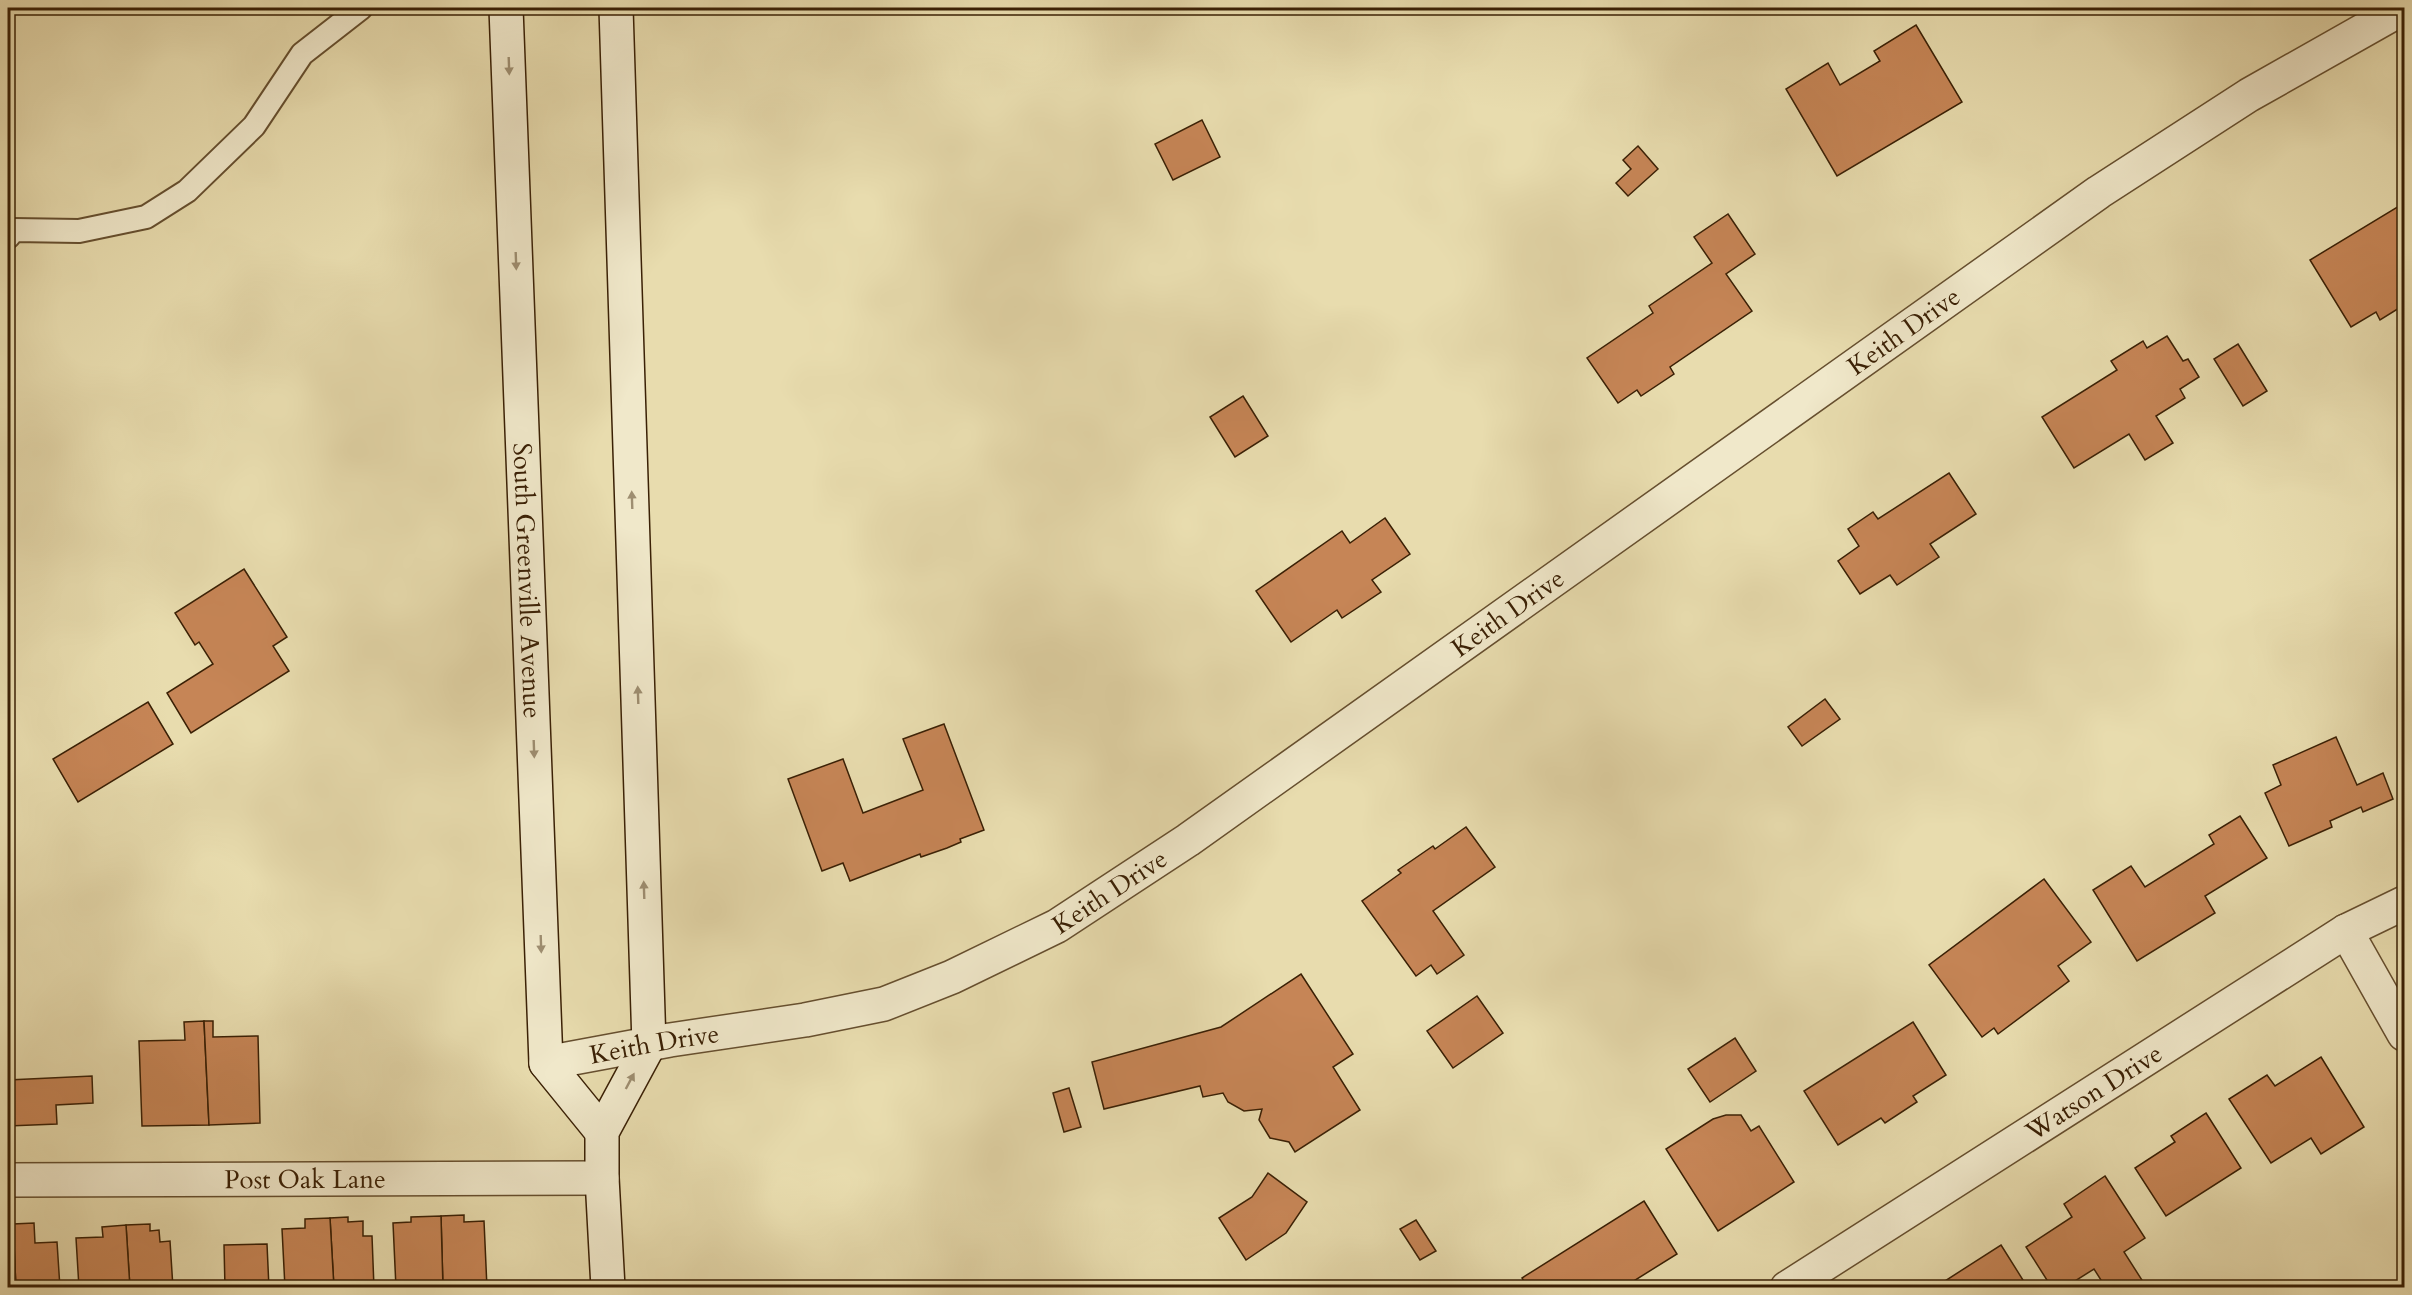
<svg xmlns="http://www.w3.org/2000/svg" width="2412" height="1295" font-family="Cardo,serif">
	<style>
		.building { fill: #c68556; stroke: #3a2005; stroke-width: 1.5 }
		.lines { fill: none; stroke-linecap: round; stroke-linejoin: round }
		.service-casing { stroke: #664f2f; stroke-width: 26 }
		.minor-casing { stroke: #664f2f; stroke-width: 36 }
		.secondary-casing { stroke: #3a2005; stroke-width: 36 }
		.service { stroke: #f0e8ca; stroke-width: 22 }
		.minor { stroke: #f0e8ca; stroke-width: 33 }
		.secondary { stroke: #f0e8ca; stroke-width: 33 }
		.oneway { fill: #9e8e71 }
		.labels { text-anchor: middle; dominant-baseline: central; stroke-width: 4.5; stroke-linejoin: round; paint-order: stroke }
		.street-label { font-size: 26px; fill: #3a2005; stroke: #f0e8ca }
	</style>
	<rect width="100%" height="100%" fill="#e8dcae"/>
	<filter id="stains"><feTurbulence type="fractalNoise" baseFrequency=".00333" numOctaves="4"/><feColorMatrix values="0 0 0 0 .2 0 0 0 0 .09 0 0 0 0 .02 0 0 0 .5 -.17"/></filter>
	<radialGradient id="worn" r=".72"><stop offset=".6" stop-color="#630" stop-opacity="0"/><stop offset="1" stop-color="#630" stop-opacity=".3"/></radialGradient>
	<g class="building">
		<path d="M767,8H830V11L767,12Z"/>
		<path d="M1916,25L1962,102L1837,176L1786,89L1828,63L1840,85L1880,61L1874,51Z"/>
		<path d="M1202,120L1220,157L1173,180L1155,144Z"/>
		<path d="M1638,146L1658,169L1628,196L1616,183L1631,169L1623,160Z"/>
		<path d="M2404,203V305L2380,320L2376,312L2351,327L2310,260Z"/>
		<path d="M1728,214L1755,254L1726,274L1752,311L1670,367L1674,374L1641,396L1637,390L1618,403L1587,358L1653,313L1649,306L1712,263L1694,237Z"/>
		<path d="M2167,336L2183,361L2188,359L2199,377L2180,389L2185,398L2156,416L2173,443L2145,460L2129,434L2074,468L2042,417L2117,370L2111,361L2143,341L2147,348Z"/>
		<path d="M2238,344L2267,391L2243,406L2214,359Z"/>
		<path d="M1243,396L1268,436L1235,457L1210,417Z"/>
		<path d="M1949,473L1976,514L1930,544L1939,557L1897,585L1890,575L1860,594L1838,561L1859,546L1848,529L1873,512L1878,519Z"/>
		<path d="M1385,518L1410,554L1372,580L1381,592L1342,618L1337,610L1291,642L1256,591L1342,531L1350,543Z"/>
		<path d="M244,569L287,637L273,646L289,671L191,733L167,693L213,664L199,642L195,645L175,613Z"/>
		<path d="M1825,699L1840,719L1802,746L1788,727Z"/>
		<path d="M148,702L173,744L78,802L53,759Z"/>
		<path d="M944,724L984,830L960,839L961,842L947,848L921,857L920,854L850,881L843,863L822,871L788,779L843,759L863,813L923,790L903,739Z"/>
		<path d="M2336,737L2357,785L2383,773L2393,799L2363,812L2361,807L2330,821L2332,827L2289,846L2265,793L2281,785L2273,765Z"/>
		<path d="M2240,816L2267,858L2205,896L2215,913L2137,961L2093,890L2131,866L2145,887L2214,844L2209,835Z"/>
		<path d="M1466,827L1495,867L1433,911L1464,955L1437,974L1431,965L1416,976L1362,901L1401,873L1398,870L1433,846L1435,849Z"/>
		<path d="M2044,879L2091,942L2058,966L2069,981L1998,1034L1994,1028L1982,1037L1929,965Z"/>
		<path d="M1301,974L1353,1054L1333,1067L1360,1110L1295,1152L1289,1142L1270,1138L1259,1120L1262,1109L1244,1111L1228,1102L1223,1093L1203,1097L1200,1086L1104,1109L1092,1062L1221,1027Z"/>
		<path d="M1477,996L1503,1033L1453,1068L1427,1031Z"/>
		<path d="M204,1021L209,1125L142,1126L139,1041L185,1040L184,1022Z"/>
		<path d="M204,1021H213V1037L258,1036L260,1123L209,1125Z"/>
		<path d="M1913,1022L1946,1075L1913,1096L1917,1102L1885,1123L1881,1118L1838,1145L1804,1091Z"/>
		<path d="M1735,1038L1756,1071L1710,1102L1688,1069Z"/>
		<path d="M2321,1057L2364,1127L2321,1154L2311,1138L2271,1163L2229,1099L2267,1075L2275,1086Z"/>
		<path d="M92,1076L93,1103L56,1105L57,1124L8,1126V1080Z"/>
		<path d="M1069,1088L1081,1127L1064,1132L1053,1093Z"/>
		<path d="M2206,1113L2241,1168L2166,1216L2135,1168L2175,1142L2171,1136Z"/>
		<path d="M1726,1115H1741L1751,1131L1759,1126L1794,1182L1718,1231L1666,1149L1713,1119Z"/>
		<path d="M1268,1173L1307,1202L1286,1233L1246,1260L1219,1218L1252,1197Z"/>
		<path d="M2105,1176L2145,1238L2124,1252L2147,1288H2106L2094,1269L2064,1288H2052L2026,1247L2072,1217L2064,1204Z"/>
		<path d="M1644,1201L1677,1254L1632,1282L1634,1286L1631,1288H1528L1522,1278Z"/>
		<path d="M464,1215V1222L484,1221L487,1288H443L441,1216Z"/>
		<path d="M441,1216L443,1288H396L393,1223L411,1222V1217Z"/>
		<path d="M348,1217V1222L363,1221V1236H372L374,1288H334L330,1218Z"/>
		<path d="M330,1218L334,1288H285L282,1229L305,1228V1219Z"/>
		<path d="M1416,1220L1436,1251L1420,1260L1400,1229Z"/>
		<path d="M34,1223L35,1243L57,1242L60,1288H16L13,1224Z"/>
		<path d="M13,1224L16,1288H8V1225Z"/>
		<path d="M150,1224V1231L159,1230L160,1242L170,1241L173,1288H130L126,1225Z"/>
		<path d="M126,1225L130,1288H79L76,1238L103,1237L102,1227Z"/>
		<path d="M267,1244L269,1288H225L224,1245Z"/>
		<path d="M2001,1245L2028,1288H1934Z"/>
	</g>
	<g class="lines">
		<g class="service-casing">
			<path id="service" d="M8,237L14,230L79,231L146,217L187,191L254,126L302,54L361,8"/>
		</g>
		<g class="minor-casing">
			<g id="minor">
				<path d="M2346,931L2404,1034"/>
				<path id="s1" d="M546,1063L670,1040L805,1020L884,1004L952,977L1057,926L1188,840L2099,192L2249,95L2403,8"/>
				<path id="s2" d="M8,1180L602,1178"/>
				<path id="s3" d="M1787,1288L2346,931L2404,903"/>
			</g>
		</g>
		<g class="secondary-casing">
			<g id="secondary">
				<path id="s4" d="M506,8L546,1063L602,1132"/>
				<path d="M608,1288L602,1178V1132L649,1045L616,8"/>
			</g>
		</g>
		<use href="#service" class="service"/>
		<use href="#minor" class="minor"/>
		<use href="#secondary" class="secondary"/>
	</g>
	<defs><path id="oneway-solid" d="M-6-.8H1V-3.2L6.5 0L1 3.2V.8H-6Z" transform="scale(1.5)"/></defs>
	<g class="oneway">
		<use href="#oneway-solid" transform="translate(509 66) rotate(88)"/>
		<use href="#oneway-solid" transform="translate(516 261) rotate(88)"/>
		<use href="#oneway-solid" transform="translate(632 500) rotate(-92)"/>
		<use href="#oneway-solid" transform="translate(638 695) rotate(-92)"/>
		<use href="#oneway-solid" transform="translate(534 749) rotate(88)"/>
		<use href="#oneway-solid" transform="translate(644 890) rotate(-92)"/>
		<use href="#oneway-solid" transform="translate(541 944) rotate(88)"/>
		<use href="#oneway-solid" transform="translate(630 1081) rotate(-62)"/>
	</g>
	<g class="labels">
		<g class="street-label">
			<text stroke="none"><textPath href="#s1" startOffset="1568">Keith Drive</textPath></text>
			<text stroke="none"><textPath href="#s4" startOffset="573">South Greenville Avenue</textPath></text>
			<text stroke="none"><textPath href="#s1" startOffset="1082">Keith Drive</textPath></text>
			<text stroke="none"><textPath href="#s1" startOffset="596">Keith Drive</textPath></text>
			<text stroke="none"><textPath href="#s1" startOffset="110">Keith Drive</textPath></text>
			<text stroke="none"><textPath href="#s3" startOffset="364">Watson Drive</textPath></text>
			<text stroke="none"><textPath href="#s2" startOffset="297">Post Oak Lane</textPath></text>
		</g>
	</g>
	<rect width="2412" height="1295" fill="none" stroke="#e8dcae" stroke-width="30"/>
	<rect x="9" y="9" width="2394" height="1277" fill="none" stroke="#3a2005" stroke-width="3"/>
	<rect x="15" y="15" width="2382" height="1265" fill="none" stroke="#3a2005" stroke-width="1.5"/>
	<rect width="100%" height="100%" filter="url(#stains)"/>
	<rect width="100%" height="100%" fill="url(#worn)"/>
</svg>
